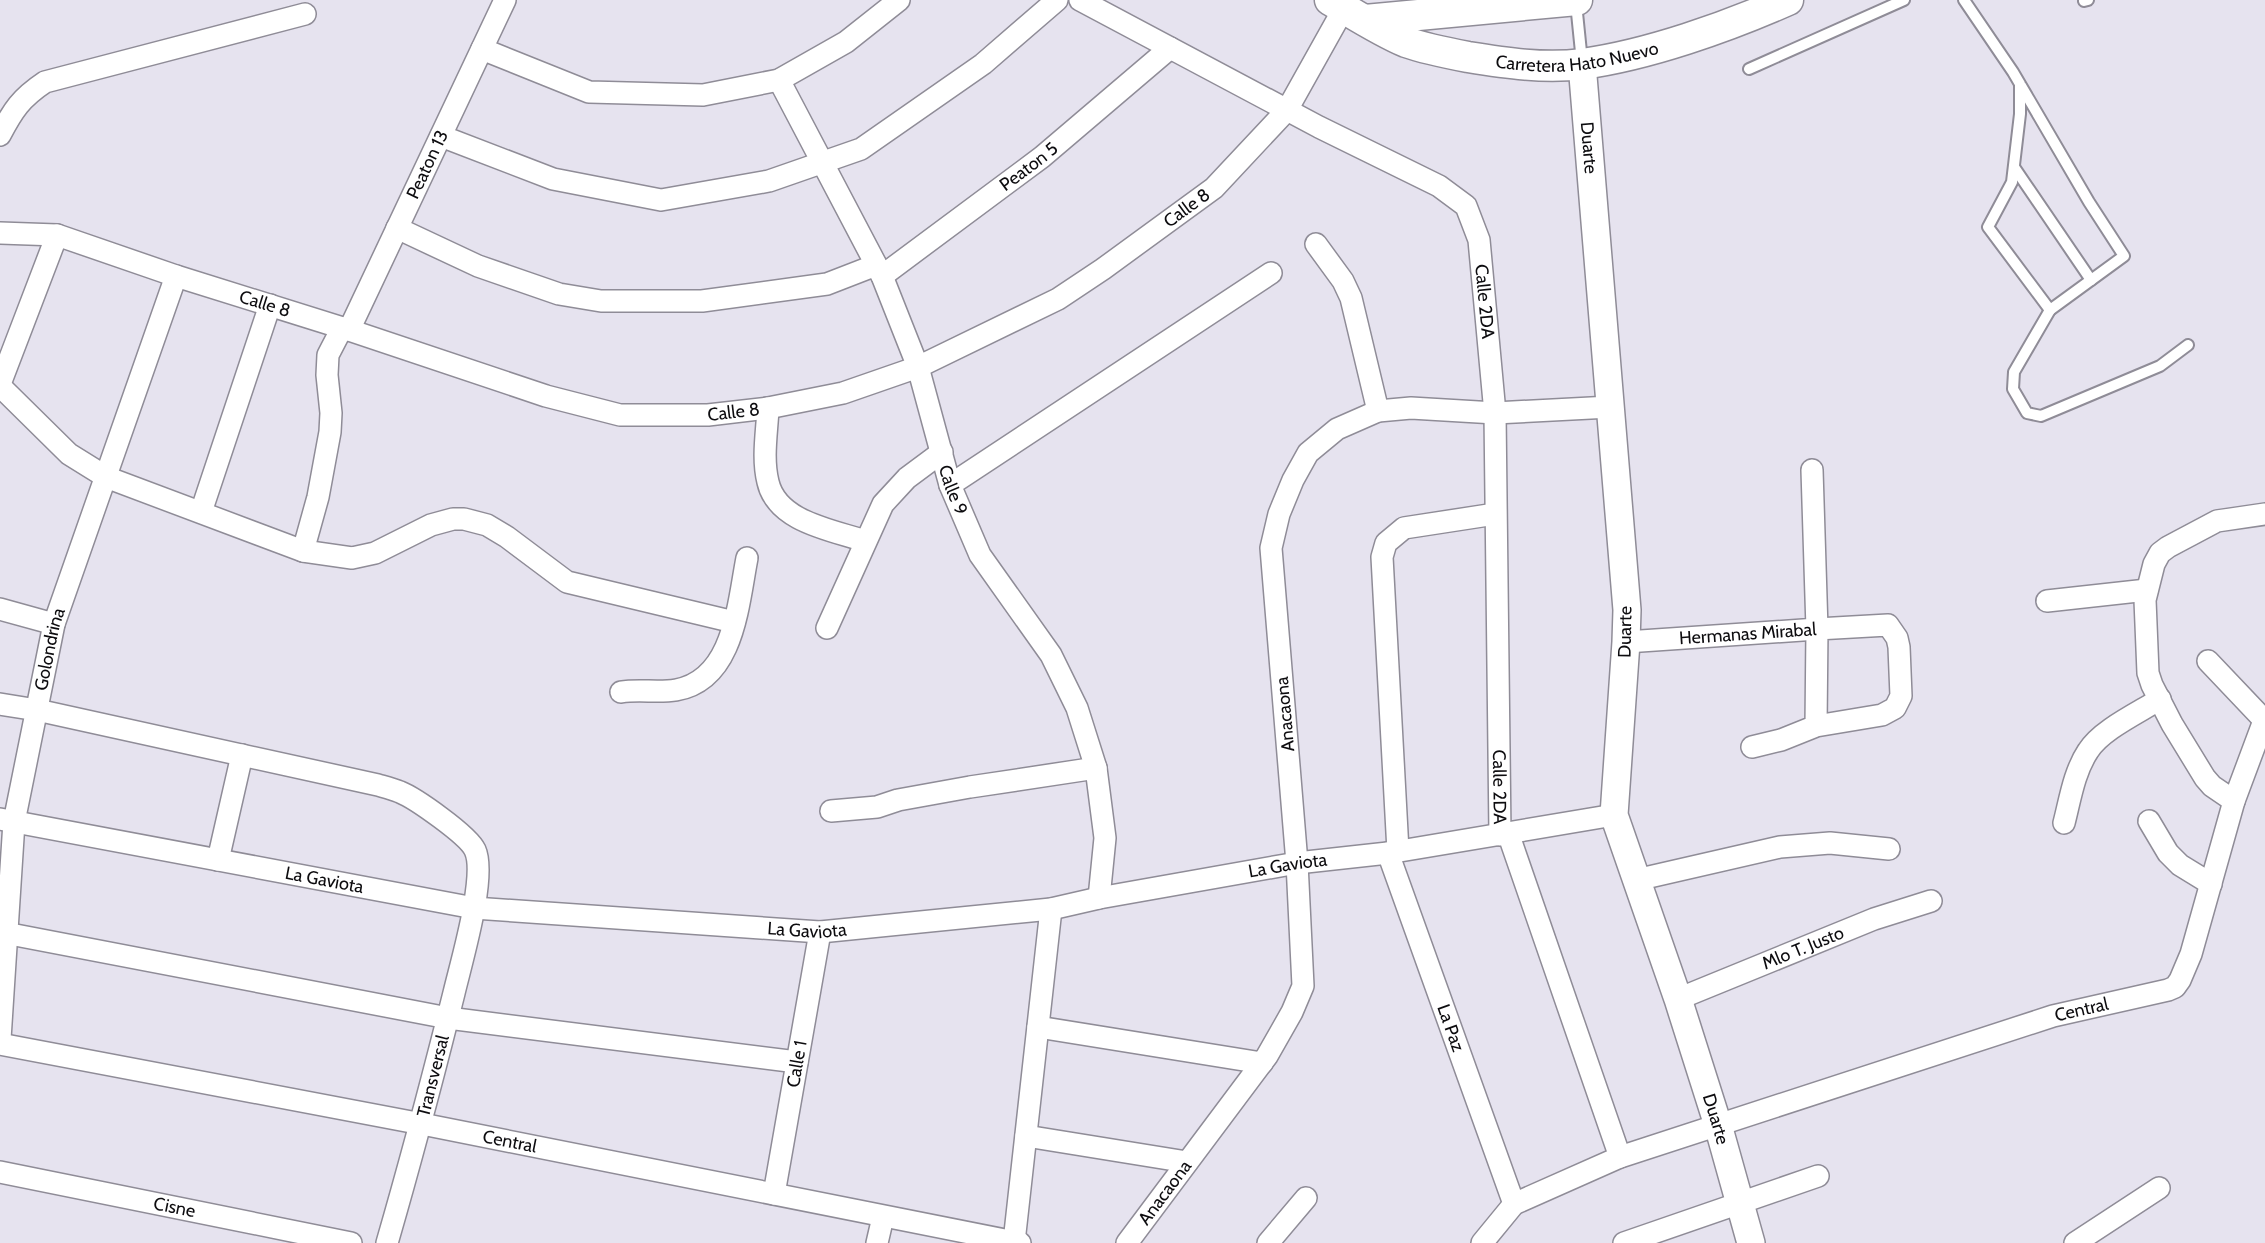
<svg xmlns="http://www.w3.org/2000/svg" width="2265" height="1243" font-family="Cabin,sans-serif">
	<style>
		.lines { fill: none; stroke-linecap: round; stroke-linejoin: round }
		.service-casing { stroke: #8f8c97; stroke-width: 14 }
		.minor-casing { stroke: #8f8c97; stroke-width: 24 }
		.tertiary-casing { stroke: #8f8c97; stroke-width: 30 }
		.secondary-casing { stroke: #8f8c97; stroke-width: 33 }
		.service { stroke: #fff; stroke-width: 10 }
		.minor { stroke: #fff; stroke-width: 21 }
		.tertiary { stroke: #fff; stroke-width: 27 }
		.secondary { stroke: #fff; stroke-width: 30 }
		.labels { text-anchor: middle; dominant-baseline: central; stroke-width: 4.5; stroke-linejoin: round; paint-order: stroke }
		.street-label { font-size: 18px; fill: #0d0c0f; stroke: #fff }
	</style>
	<rect width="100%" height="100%" fill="#e6e3ef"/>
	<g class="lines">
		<g class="service-casing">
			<g id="service">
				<path d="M1964,0L2013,72L2089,202L2124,256L2050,310L1988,227L2012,182L2020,114V84"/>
				<path d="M2084,1L2088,0"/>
				<path d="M1576,3L1582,62"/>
				<path d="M1749,69L1904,0"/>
				<path d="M2014,167L2091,280"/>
				<path d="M2050,310L2014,372L2013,389L2027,413L2041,416L2160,366L2188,345"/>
			</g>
		</g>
		<g class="minor-casing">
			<g id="minor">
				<path id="s1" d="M1080,0L1319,127L1439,186L1466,206L1479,240L1495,413L1500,835"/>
				<path d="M482,49L589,92L703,95L779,80L846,42L899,0"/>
				<path id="s2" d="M779,80L882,276L918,367L950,485L980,555L1051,655L1077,708L1096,768L1105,838L1099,898"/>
				<path d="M0,135C13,110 21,98 45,82L305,14"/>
				<path d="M441,136L553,179L661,200L769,181L861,149L983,64L1057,0"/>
				<path d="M397,228L478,266L559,294L601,301H702L827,284L876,265"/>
				<path id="s3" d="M0,233L57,235L176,276L349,330L546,396L620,415H708L768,408L843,393L918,367L1058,299L1103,269L1214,188L1287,110L1344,8"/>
				<path d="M1316,244L1343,281L1351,298L1378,411"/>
				<path id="s4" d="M882,276L1042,157L1170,48"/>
				<path id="s5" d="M349,330L505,0"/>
				<path d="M0,384L57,235"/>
				<path d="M0,386L69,454L106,477L303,551L352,558L375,553L431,525L453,519H464L487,525L507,537L567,582L734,622"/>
				<path d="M768,408C767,432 762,458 768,482C777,522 832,530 865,541"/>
				<path d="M950,485L1271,273"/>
				<path d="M201,512L270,305"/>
				<path d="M303,551L318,497L330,432L331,413L327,375L328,355L342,328"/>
				<path d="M2047,601L2147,590"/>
				<path d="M0,609L54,624"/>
				<path d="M827,628L883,504L907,478L942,452"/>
				<path id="s6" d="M1626,642L1817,629L1812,470"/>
				<path d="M2208,661L2264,720"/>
				<path d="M621,692C639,689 658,693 676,690C734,680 738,604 747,558"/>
				<path d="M0,704L37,710L378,785C385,787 393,789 400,792C415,798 468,835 475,850C487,876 461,963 454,993C433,1077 411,1160 387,1243"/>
				<path d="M1752,747L1781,740L1816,726L1882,715L1895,708L1901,696L1899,647L1897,638L1888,625L1817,629L1816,726"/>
				<path d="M2234,801L2212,786L2205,778L2172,724L2152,685L2148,673L2145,600L2154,564L2160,553L2168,547L2217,521L2265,514"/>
				<path d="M831,811L877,807L898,800L970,787L1096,768"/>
				<path id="s7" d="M0,819L474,908L820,932L1051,909L1099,898L1297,863L1388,853L1614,815"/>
				<path d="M2149,821L2168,853L2180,865L2211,884"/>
				<path d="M2064,823C2070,800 2074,772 2088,751C2101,730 2138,713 2160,699"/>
				<path d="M1508,833L1620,1157"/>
				<path d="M1398,851L1382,557L1386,543L1404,528L1495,514"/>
				<path id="s8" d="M1388,853L1514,1204"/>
				<path d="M218,860L242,755"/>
				<path d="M1636,880L1780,847L1830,843L1889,849"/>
				<path d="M0,932L448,1018L797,1062"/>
				<path id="s9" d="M1678,999L1874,919L1931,901"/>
				<path d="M1038,1027L1262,1063"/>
				<path id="s10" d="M0,1039L14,822L54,624L176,276"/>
				<path id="s11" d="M0,1044L422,1124L1020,1243"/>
				<path d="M1026,1136L1187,1162"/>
				<path id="s12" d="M0,1172L351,1243"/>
				<path id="s13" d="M774,1194L820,932"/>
				<path d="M1014,1242L1051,909"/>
				<path d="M877,1243L883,1217"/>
				<path id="s14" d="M1127,1243L1267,1056L1292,1012L1303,986L1297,863L1271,548L1279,514L1293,480L1308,453L1337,429L1378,411L1411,408L1495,413L1610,407"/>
				<path d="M1268,1243L1306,1198"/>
				<path id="s15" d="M1482,1243L1514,1204L1620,1157L2053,1016L2168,990L2175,987L2180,980L2191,954L2234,801L2265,718"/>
				<path d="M1624,1243L1818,1176"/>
				<path d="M2075,1243L2159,1188"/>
			</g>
		</g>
		<g class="tertiary-casing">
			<g id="tertiary">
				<path id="s16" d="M1582,64L1627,610L1626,642L1614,815L1678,999L1718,1125L1751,1243"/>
			</g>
		</g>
		<g class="secondary-casing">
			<g id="secondary">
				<path id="s17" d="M1330,0C1354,14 1380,31 1406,42C1426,49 1447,53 1468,57C1505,63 1545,69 1582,64C1648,55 1727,27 1788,0"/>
				<path d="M1365,20L1577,0"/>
			</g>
		</g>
		<use href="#service" class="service"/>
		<use href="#minor" class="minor"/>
		<use href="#tertiary" class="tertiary"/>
		<use href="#secondary" class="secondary"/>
	</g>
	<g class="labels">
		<g class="street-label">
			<text stroke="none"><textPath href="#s17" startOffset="261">Carretera Hato Nuevo</textPath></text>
			<text stroke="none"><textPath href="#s16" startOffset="84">Duarte</textPath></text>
			<text stroke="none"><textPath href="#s5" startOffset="183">Peaton 13</textPath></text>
			<text stroke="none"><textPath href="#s4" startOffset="183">Peaton 5</textPath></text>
			<text stroke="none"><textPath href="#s3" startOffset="1266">Calle 8</textPath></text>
			<text stroke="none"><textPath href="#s1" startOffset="536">Calle 2DA</textPath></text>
			<text stroke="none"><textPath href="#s3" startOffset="276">Calle 8</textPath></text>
			<text stroke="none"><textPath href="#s3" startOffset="762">Calle 8</textPath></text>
			<text stroke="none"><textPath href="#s2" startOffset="447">Calle 9</textPath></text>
			<text stroke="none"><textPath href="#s6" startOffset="122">Hermanas Mirabal</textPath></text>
			<text transform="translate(1625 632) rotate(-89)">Duarte</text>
			<text stroke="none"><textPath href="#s10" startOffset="394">Golondrina</textPath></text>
			<text transform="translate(1285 714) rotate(-95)">Anacaona</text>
			<text stroke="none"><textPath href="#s1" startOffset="1022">Calle 2DA</textPath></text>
			<text stroke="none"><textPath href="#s7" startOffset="1302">La Gaviota</textPath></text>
			<text stroke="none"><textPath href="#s7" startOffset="330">La Gaviota</textPath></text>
			<text stroke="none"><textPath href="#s7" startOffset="816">La Gaviota</textPath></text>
			<text stroke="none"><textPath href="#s9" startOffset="135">Mlo T. Justo</textPath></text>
			<text stroke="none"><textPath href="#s15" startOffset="651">Central</textPath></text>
			<text stroke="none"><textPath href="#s8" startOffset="186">La Paz</textPath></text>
			<text stroke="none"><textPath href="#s13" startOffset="132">Calle 1</textPath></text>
			<text transform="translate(433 1076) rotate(-76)">Transversal</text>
			<text stroke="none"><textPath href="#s16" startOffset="1074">Duarte</textPath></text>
			<text stroke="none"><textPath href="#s11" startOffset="519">Central</textPath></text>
			<text stroke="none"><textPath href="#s14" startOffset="63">Anacaona</textPath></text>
			<text stroke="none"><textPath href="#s12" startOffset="178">Cisne</textPath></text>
		</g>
	</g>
</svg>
